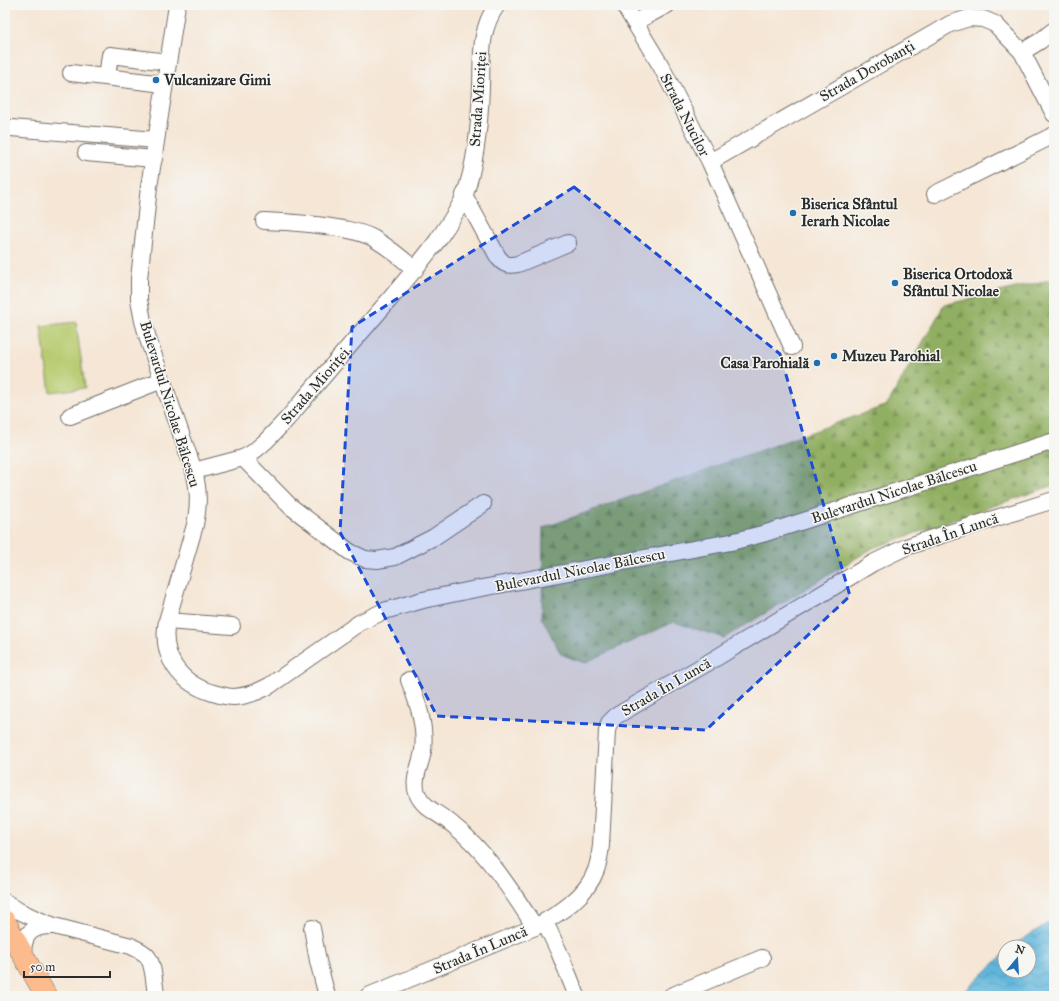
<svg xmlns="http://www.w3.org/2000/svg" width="1059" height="1001" font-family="'IM FELL Great Primer',serif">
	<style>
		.forest { fill: url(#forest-firs); stroke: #5e6d46 }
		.green { fill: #b7cb6f; stroke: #717b4d }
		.water { fill: url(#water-waves); stroke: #457083 }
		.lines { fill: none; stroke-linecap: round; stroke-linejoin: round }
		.minor-casing { stroke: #726c66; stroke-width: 18 }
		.major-casing { stroke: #726c66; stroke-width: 22 }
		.minor { stroke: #fff; stroke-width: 16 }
		.major { stroke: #fbbb8d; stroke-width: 21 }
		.marked { fill: #1d4ed8; fill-opacity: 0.2; stroke: #1d4ed8; stroke-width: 3; stroke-dasharray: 8 5; stroke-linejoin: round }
		.poi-dot { fill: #1f6fb2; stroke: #f6f6f2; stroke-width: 1.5 }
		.labels { text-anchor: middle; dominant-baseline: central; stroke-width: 3; stroke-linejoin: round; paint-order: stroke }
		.street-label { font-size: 15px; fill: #2b2b2b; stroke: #f6f6f2 }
		.poi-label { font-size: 15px; font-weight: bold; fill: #2b2b2b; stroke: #f6f6f2; text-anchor: start }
	</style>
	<defs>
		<pattern id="forest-firs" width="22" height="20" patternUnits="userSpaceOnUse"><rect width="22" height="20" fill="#91af62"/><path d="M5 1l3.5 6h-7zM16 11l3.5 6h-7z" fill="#778f51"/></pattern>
		<pattern id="water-waves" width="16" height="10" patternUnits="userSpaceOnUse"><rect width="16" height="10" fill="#5fb5db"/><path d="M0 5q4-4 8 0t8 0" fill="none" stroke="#4f93b2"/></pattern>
	</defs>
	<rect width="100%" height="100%" fill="#f6f6f2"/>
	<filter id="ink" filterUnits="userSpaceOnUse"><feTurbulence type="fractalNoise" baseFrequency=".025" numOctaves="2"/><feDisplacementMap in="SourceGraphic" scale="8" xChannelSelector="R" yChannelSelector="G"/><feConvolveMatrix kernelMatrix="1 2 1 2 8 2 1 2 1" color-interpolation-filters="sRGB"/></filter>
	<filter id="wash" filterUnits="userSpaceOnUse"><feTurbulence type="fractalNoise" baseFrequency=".012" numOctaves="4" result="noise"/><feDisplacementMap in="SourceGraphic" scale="16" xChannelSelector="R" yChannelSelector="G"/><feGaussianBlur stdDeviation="0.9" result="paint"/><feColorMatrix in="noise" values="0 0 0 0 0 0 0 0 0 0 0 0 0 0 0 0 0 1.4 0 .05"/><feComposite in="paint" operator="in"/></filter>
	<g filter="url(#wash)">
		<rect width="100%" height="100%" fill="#f5e6d5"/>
		<path class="forest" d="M1054,279V485L873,548L724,638L674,622L584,663L561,654L542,618L543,528L887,405L944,305Z"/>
		<path class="green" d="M76,322L85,388L50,392L41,326Z"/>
		<path class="water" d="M1054,919V996H960L1005,953V971H1029V947H1011Z"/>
	</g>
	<g filter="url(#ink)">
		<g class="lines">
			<g class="minor-casing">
				<g id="minor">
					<path d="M177,5L149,187L139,279V300L143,321L149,342L194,471C199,491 199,505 195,525L167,621C160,656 179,683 213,693C220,695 227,697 234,697C247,696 258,692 269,686L359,623L384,611L423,600L471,590L731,542L766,533L1054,441"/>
					<path d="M624,5L661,66L710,162L792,347"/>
					<path d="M635,22L667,5"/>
					<path d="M1022,52L1040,41L1054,30"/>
					<path d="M71,73L164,84"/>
					<path d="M107,77L110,55L168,62"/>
					<path d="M11,128L156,140"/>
					<path d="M86,153L154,159"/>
					<path d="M710,162L950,24L969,18L983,19L995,24L1022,52L1054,114"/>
					<path d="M935,194L1054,135"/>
					<path d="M464,195L498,257C504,265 508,266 518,264L568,243"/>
					<path d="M264,221C291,222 317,224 344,229C353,231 364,233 373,238C388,247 402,258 415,270"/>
					<path d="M70,416L162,380"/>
					<path d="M243,458L290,506L350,552L365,559L377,560L395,557L434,537L483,504"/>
					<path d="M194,471L243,458L252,453L266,441L287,419C321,379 355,339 390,299C406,280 422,261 437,241C447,226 457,213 464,197C476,164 480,121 481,86C482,57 479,30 497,5"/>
					<path d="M167,621L232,626"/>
					<path d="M409,680C418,703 426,726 423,751C421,765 412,779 417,793C423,809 441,814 453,825C487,852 511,890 535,927"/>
					<path d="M5,902L19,911L36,919L54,926L131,946C136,949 143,951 147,956C154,964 154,984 156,994L157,996"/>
					<path d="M545,922L559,952L577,996"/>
					<path d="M312,928L318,961L327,996"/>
					<path d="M23,955C23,934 31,926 52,926"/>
					<path d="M368,996L535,927C559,914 587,896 596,870C599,862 600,854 601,845L607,731L609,723L616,716L716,658L873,563L906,547L945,534L1054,500"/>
					<path d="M671,996L762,958"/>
				</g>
			</g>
			<g class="major-casing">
				<path id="major" d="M5,921L23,955L46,996"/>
			</g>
			<use href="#minor" class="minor"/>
			<use href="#major" class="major"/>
		</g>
	</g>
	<path class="marked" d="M574,187L780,354L850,596L706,730L437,716L340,532L352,327Z"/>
	<g class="poi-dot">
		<circle cx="156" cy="80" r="4"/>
		<circle cx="793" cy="213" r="4"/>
		<circle cx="895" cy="283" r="4"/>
		<circle cx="834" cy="356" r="4"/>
		<circle cx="817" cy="363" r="4"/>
	</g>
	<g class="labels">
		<g class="street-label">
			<text transform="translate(867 71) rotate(-30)">Strada Dorobanți</text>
			<text transform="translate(478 99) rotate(-86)">Strada Mioriței</text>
			<text transform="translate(685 115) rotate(63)">Strada Nucilor</text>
			<text transform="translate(315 386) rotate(-49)">Strada Mioriței</text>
			<text transform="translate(170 404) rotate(73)">Bulevardul Nicolae Bălcescu</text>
			<text transform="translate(894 492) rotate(-18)">Bulevardul Nicolae Bălcescu</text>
			<text transform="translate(950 534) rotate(-19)">Strada În Luncă</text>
			<text transform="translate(580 570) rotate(-11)">Bulevardul Nicolae Bălcescu</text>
			<text transform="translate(666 687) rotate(-30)">Strada În Luncă</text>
			<text transform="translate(480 950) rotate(-23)">Strada În Luncă</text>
		</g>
		<g class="poi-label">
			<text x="164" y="80">Vulcanizare Gimi</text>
			<text x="801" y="204">Biserica Sfântul<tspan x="801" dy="17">Ierarh Nicolae</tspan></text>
			<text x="903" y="274">Biserica Ortodoxă<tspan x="903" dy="17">Sfântul Nicolae</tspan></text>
			<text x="842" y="356">Muzeu Parohial</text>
			<text x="809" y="363" text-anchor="end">Casa Parohială</text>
		</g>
	</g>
	<rect width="1059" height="1001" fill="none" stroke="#f6f6f2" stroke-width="20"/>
	<g transform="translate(1017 959) rotate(18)"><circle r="19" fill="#f6f6f2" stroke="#a5a5a2"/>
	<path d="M0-3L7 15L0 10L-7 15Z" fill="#1f6fb2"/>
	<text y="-6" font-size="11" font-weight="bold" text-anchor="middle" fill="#2b2b2b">N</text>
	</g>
	<path d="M24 971v6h86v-6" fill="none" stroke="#2b2b2b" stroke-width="2"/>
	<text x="30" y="971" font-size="12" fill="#2b2b2b" stroke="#f6f6f2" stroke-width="3" paint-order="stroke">50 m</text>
</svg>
